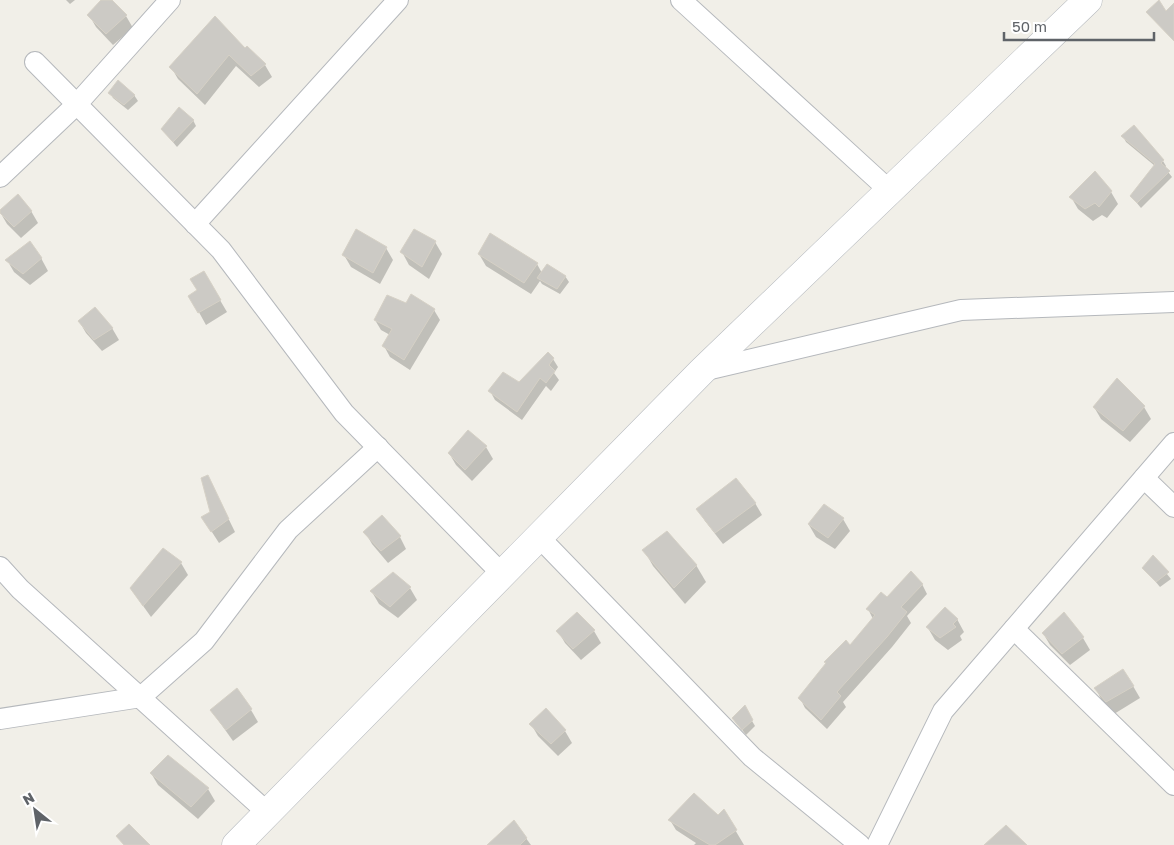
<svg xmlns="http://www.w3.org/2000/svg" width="1174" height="845" font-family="'Golos Text',sans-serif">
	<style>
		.shadow { fill: #0003 }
		.building { fill: #cccac5; stroke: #d6d1c6 }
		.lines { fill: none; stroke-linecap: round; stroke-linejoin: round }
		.minor-casing { stroke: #b5b8bc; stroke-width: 22 }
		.secondary-casing { stroke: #b6babf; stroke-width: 29 }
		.minor { stroke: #fff; stroke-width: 20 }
		.secondary { stroke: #fff; stroke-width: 28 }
	</style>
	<rect width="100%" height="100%" fill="#f1efe8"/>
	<g class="shadow">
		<path d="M66,0H75L70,4Z"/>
		<path d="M103,0H110L126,16L133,28L113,45L96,27L89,15Z"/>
		<path d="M247,48L265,65L272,77L259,87L236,66L205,105L178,79L171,67L245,50Z"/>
		<path d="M110,93L134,95L138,101L128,110L113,98Z"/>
		<path d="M193,120L196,126L177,147L162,129Z"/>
		<path d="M1123,136L1163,161L1166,166L1165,168L1172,177L1141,208L1131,196L1155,166L1126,142Z"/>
		<path d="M1111,192L1118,204L1107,218L1102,215L1093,221L1078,209L1071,197Z"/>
		<path d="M31,211L38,223L21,238L7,224L0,212Z"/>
		<path d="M414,231L435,242L442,254L429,279L409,265L402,252Z"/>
		<path d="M386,248L393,260L380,284L351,267L344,255Z"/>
		<path d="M479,254L537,264L542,273L565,276L569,282L560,294L542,284L540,281L531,294L486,266Z"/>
		<path d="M41,258L48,271L30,285L14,272L7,260Z"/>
		<path d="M204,273L227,312L206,325L190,296L199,291Z"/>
		<path d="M407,304L434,310L440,320L410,370L390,357L384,346L390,335L381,330L375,320Z"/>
		<path d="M79,321L112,328L119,340L102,351L86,333Z"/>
		<path d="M553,359L558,367L554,373L559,380L551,391L546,386L522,420L495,400L490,391L519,384Z"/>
		<path d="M1094,407H1144L1151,419L1130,442L1101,419Z"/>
		<path d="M486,447L493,459L472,481L456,465L449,453Z"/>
		<path d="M208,477L235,532L219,543L210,529L211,513Z"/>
		<path d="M755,503L762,515L723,544L705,521L698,509Z"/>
		<path d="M843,519L850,531L835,549L816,537L809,525Z"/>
		<path d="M365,532L400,537L406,549L388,563L372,544Z"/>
		<path d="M163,549L181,563L188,575L151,617L131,589Z"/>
		<path d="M644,550L696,565L706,582L685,604L653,566Z"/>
		<path d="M1153,557L1171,579L1160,587L1144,568Z"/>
		<path d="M922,584L927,594L907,616L911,623L892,647L843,702L846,707L827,729L805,708L800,698L850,647L873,619L868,609Z"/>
		<path d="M410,588L417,600L398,618L379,604L372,592Z"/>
		<path d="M1064,614L1083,638L1090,650L1070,665L1050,645L1043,633Z"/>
		<path d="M957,619L964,632L960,636L962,640L948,650L935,640L928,628Z"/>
		<path d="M558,631H594L601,643L581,660L565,643Z"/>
		<path d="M1133,686L1140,698L1114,714L1102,701L1096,689Z"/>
		<path d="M744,707L755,726L746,735L734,719Z"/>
		<path d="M211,710H251L258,722L233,741Z"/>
		<path d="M545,710L565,731L572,743L558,756L538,736L531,724Z"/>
		<path d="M151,773L208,789L215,801L198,819L158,785Z"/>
		<path d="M724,811L744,845H694L696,843L676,830L670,820L718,816Z"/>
		<path d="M514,822L531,845H488Z"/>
	</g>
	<g class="building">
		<path d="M101,0H112L127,15L106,34L87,15Z"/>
		<path d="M1159,0L1166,11L1174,3V41L1146,12Z"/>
		<path d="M215,16L245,48L247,46L266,64L251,76L229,55L197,94L169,67Z"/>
		<path d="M118,80L135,95L124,105L108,93Z"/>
		<path d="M179,107L194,120L173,142L161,129Z"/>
		<path d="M1134,125L1164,160L1161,163L1170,171L1137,203L1130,196L1155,164L1121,136Z"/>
		<path d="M1095,171L1112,191L1099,207L1095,203L1085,209L1069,197Z"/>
		<path d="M18,194L32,211L14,227L0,213V210Z"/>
		<path d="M356,229L387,247L373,273L342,255Z"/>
		<path d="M414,229L436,241L422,267L400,252Z"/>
		<path d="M490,233L538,263L524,283L478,254Z"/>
		<path d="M30,241L42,258L23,274L5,260Z"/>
		<path d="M547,264L566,276L557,289L537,278Z"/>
		<path d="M204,271L221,300L198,313L188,296L197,290L190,279Z"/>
		<path d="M411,294L435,309L404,360L382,346L392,329L374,320L387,295L406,303Z"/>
		<path d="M95,307L113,328L94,340L78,321Z"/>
		<path d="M548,352L554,358L549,365L555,371L546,383L540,378L517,412L488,391L503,372L519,382Z"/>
		<path d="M1117,378L1145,406L1123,431L1093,407Z"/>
		<path d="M468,430L487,446L465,470L448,453Z"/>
		<path d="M208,475L229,519L211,532L201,517L210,512L201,478Z"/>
		<path d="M736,478L756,503L715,533L696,509Z"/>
		<path d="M824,504L844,518L828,538L808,524Z"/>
		<path d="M382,515L401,536L381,551L363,532Z"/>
		<path d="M667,531L697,565L674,588L642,550Z"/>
		<path d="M163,548L182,562L143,606L130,588Z"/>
		<path d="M1153,555L1169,572L1156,582L1142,568Z"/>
		<path d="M911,571L923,584L901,607L907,612L887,637L837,692L841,696L821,720L798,698L826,663L824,662L846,640L850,645L875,615L866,609L881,592L887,597Z"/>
		<path d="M393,572L411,587L390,607L370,591Z"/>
		<path d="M945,607L958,619L953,624L956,627L940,638L926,627Z"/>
		<path d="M577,612L595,630L573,649L556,631Z"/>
		<path d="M1064,612L1084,637L1062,654L1042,633Z"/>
		<path d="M1123,669L1134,686L1106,702L1094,688Z"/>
		<path d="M237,688L252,709L226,730L210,710Z"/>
		<path d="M745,705L753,720L742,730L732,718Z"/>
		<path d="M546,708L566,730L551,744L529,724Z"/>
		<path d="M168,755L209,788L191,807L150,773Z"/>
		<path d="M694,793L718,815L724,809L737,830L715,845H710L668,820Z"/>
		<path d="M514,820L527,838L520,845H487Z"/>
		<path d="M129,824L150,845H124L116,836Z"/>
		<path d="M1006,825L1027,845H984Z"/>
	</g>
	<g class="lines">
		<g class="minor-casing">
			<g id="minor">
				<path d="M681,0L890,191"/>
				<path d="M35,62L221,250L344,413L502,574"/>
				<path d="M0,177L77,104L170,0"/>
				<path d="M195,224L398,0"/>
				<path d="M702,371L961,310L1174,302"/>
				<path d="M1144,478L1174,507"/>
				<path d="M539,537L752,757L860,845"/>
				<path d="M0,567L20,589L268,813"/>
				<path d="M1014,629L1174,785"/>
				<path d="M0,719L141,697L204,641L288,530L378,447"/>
				<path d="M877,845L943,711L1174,443"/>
			</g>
		</g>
		<g class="secondary-casing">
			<path id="secondary" d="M236,845L702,371L1088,0"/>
		</g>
		<use href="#minor" class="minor"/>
		<use href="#secondary" class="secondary"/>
	</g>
	<g transform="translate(35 810) rotate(330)" stroke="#ffffff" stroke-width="4" paint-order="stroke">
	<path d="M0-4L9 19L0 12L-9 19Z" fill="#5f6368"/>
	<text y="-8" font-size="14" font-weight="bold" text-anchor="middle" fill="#5f6368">N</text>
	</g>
	<path d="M1004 32v8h150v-8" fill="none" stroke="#5f6368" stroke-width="2.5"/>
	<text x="1012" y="32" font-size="15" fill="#5f6368" stroke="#ffffff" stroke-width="4" paint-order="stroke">50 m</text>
</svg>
